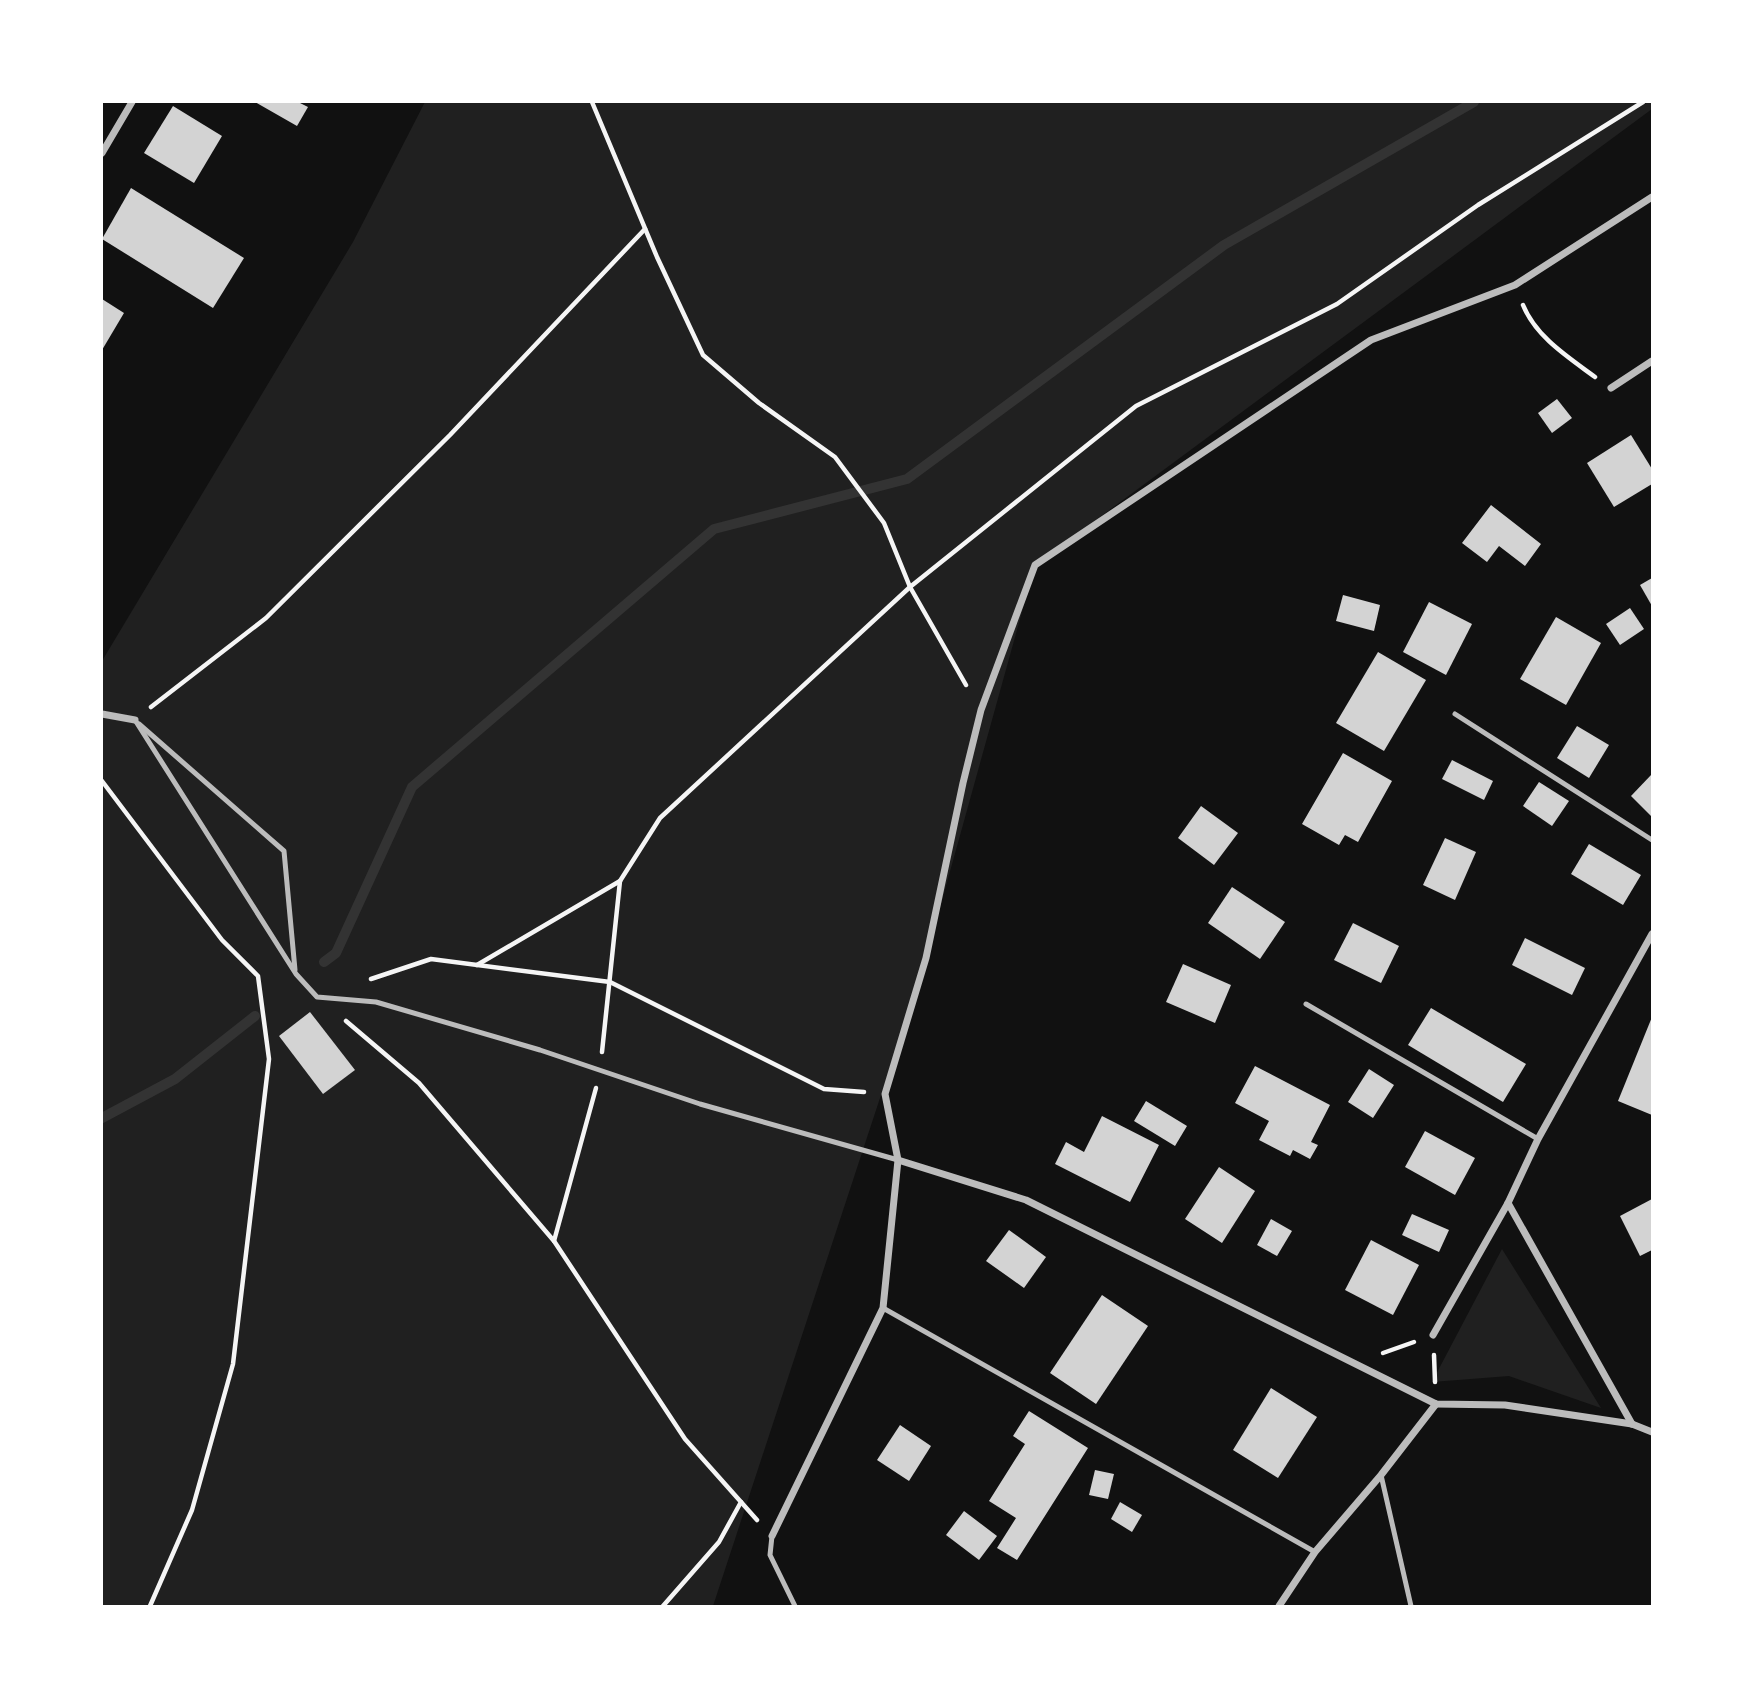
<svg xmlns="http://www.w3.org/2000/svg" width="1754" height="1708" font-family="Spectral,serif">
	<style>
		.green { fill: #202020 }
		.lines { fill: none; stroke-linecap: round; stroke-linejoin: round }
		.stream { stroke: #333; stroke-width: 10 }
		.building { fill: #d3d3d3 }
		.path { stroke: #f5f5f5; stroke-width: 4.5 }
		.service { stroke: #bcbcbc; stroke-width: 5 }
		.minor { stroke: #bcbcbc; stroke-width: 7 }
	</style>
	<rect width="100%" height="100%" fill="#111"/>
	<g class="green">
		<path d="M425,102H1652V109L1035,565L926,958L713,1606H102V661L353,242Z"/>
		<path d="M1502,1249L1601,1408L1509,1376L1432,1382Z"/>
	</g>
	<g class="lines">
		<g class="stream">
			<path d="M324,962L336,953L412,787L714,529L907,479L1224,245L1474,102"/>
			<path d="M102,1118L175,1079L255,1016"/>
		</g>
	</g>
	<g class="building">
		<path d="M255,102H298L308,107L297,126Z"/>
		<path d="M173,106L222,136L194,183L144,153Z"/>
		<path d="M131,188L244,258L213,308L102,239Z"/>
		<path d="M102,299L124,313L102,350Z"/>
		<path d="M1557,399L1572,418L1552,433L1538,413Z"/>
		<path d="M1631,435L1652,469V484L1614,507L1587,463Z"/>
		<path d="M1491,505L1541,544L1525,566L1499,546L1487,562L1462,543Z"/>
		<path d="M1652,578V606L1640,585Z"/>
		<path d="M1343,595L1380,605L1374,631L1336,621Z"/>
		<path d="M1429,602L1472,624L1446,675L1403,652Z"/>
		<path d="M1630,608L1644,629L1620,645L1606,624Z"/>
		<path d="M1556,617L1601,643L1566,705L1520,679Z"/>
		<path d="M1378,652L1426,680L1384,751L1336,723Z"/>
		<path d="M1577,726L1609,745L1589,778L1557,758Z"/>
		<path d="M1343,753L1392,781L1358,842L1345,835L1339,845L1302,824Z"/>
		<path d="M1452,760L1493,781L1484,800L1442,779Z"/>
		<path d="M1652,774V817L1631,796Z"/>
		<path d="M1539,782L1569,801L1552,826L1523,806Z"/>
		<path d="M1201,806L1238,833L1214,865L1178,838Z"/>
		<path d="M1445,838L1476,852L1455,900L1423,885Z"/>
		<path d="M1589,844L1641,875L1623,905L1571,874Z"/>
		<path d="M1232,887L1285,922L1260,959L1208,923Z"/>
		<path d="M1353,923L1399,946L1381,983L1334,960Z"/>
		<path d="M1525,938L1585,968L1572,995L1512,965Z"/>
		<path d="M1183,964L1231,985L1215,1023L1166,1002Z"/>
		<path d="M1431,1008L1526,1064L1503,1102L1408,1045Z"/>
		<path d="M310,1012L355,1070L323,1094L279,1036Z"/>
		<path d="M1652,1017V1115L1618,1101Z"/>
		<path d="M1255,1066L1330,1105L1311,1142L1318,1145L1310,1159L1293,1150L1290,1156L1259,1140L1269,1121L1235,1103Z"/>
		<path d="M1369,1069L1394,1085L1373,1118L1348,1102Z"/>
		<path d="M1146,1101L1187,1126L1175,1146L1134,1121Z"/>
		<path d="M1102,1116L1159,1145L1130,1202L1055,1164L1066,1142L1084,1152Z"/>
		<path d="M1425,1131L1475,1158L1455,1195L1405,1167Z"/>
		<path d="M1219,1167L1255,1191L1222,1243L1185,1219Z"/>
		<path d="M1652,1199V1250L1640,1256L1620,1216Z"/>
		<path d="M1412,1214L1449,1230L1439,1252L1402,1235Z"/>
		<path d="M1271,1219L1292,1231L1277,1256L1257,1245Z"/>
		<path d="M1009,1230L1046,1257L1024,1288L986,1261Z"/>
		<path d="M1371,1240L1419,1265L1393,1315L1345,1290Z"/>
		<path d="M1102,1295L1148,1326L1096,1404L1050,1373Z"/>
		<path d="M1271,1388L1317,1417L1278,1478L1233,1450Z"/>
		<path d="M1029,1411L1088,1448L1017,1560L997,1548L1016,1518L989,1501L1025,1444L1013,1436Z"/>
		<path d="M900,1425L931,1446L909,1481L877,1460Z"/>
		<path d="M1095,1470L1114,1474L1108,1499L1089,1495Z"/>
		<path d="M1120,1502L1142,1515L1132,1532L1111,1519Z"/>
		<path d="M964,1511L997,1536L979,1560L946,1535Z"/>
	</g>
	<g class="lines">
		<g class="path">
			<path d="M592,102L657,257L703,355L759,403L835,457L884,523L910,587L966,685"/>
			<path d="M1523,305C1536,337 1568,357 1595,377"/>
			<path d="M151,707L266,618L450,435L645,229"/>
			<path d="M102,781L222,940L258,976L269,1059L233,1364L192,1510L150,1606"/>
			<path d="M477,965L620,881"/>
			<path d="M371,979L431,959L610,982L824,1089L864,1092"/>
			<path d="M346,1021L419,1083L554,1241L685,1439L757,1520"/>
			<path d="M602,1052L620,881L660,818L910,587L1136,406L1337,304L1478,205L1643,102"/>
			<path d="M554,1241L596,1088"/>
			<path d="M1383,1353L1414,1342"/>
			<path d="M1434,1355L1435,1382"/>
			<path d="M663,1606L719,1542L741,1502"/>
		</g>
		<g class="service">
			<path d="M1455,714L1652,840"/>
			<path d="M135,720L296,974L317,997L376,1002L540,1050L700,1104L898,1160"/>
			<path d="M139,724L284,851L295,970"/>
			<path d="M1306,1004L1538,1139"/>
			<path d="M883,1308L1315,1552"/>
			<path d="M1381,1475L1411,1606"/>
			<path d="M772,1536L770,1555L795,1606"/>
		</g>
		<g class="minor">
			<path d="M102,153L132,102"/>
			<path d="M1611,388L1652,361"/>
			<path d="M102,714L135,720"/>
			<path d="M898,1160L1026,1200L1436,1404L1505,1405L1632,1424L1652,1432"/>
			<path d="M1508,1203L1632,1424"/>
			<path d="M1433,1335L1508,1203L1538,1139L1652,934"/>
			<path d="M772,1536L883,1308L898,1160L885,1094L926,958L963,783L981,710L1035,565L1371,340L1515,285L1652,197"/>
			<path d="M1279,1606L1315,1552L1381,1475L1436,1404"/>
		</g>
	</g>
	<rect width="1754" height="1708" fill="none" stroke="#ffffff" stroke-width="206"/>
</svg>
